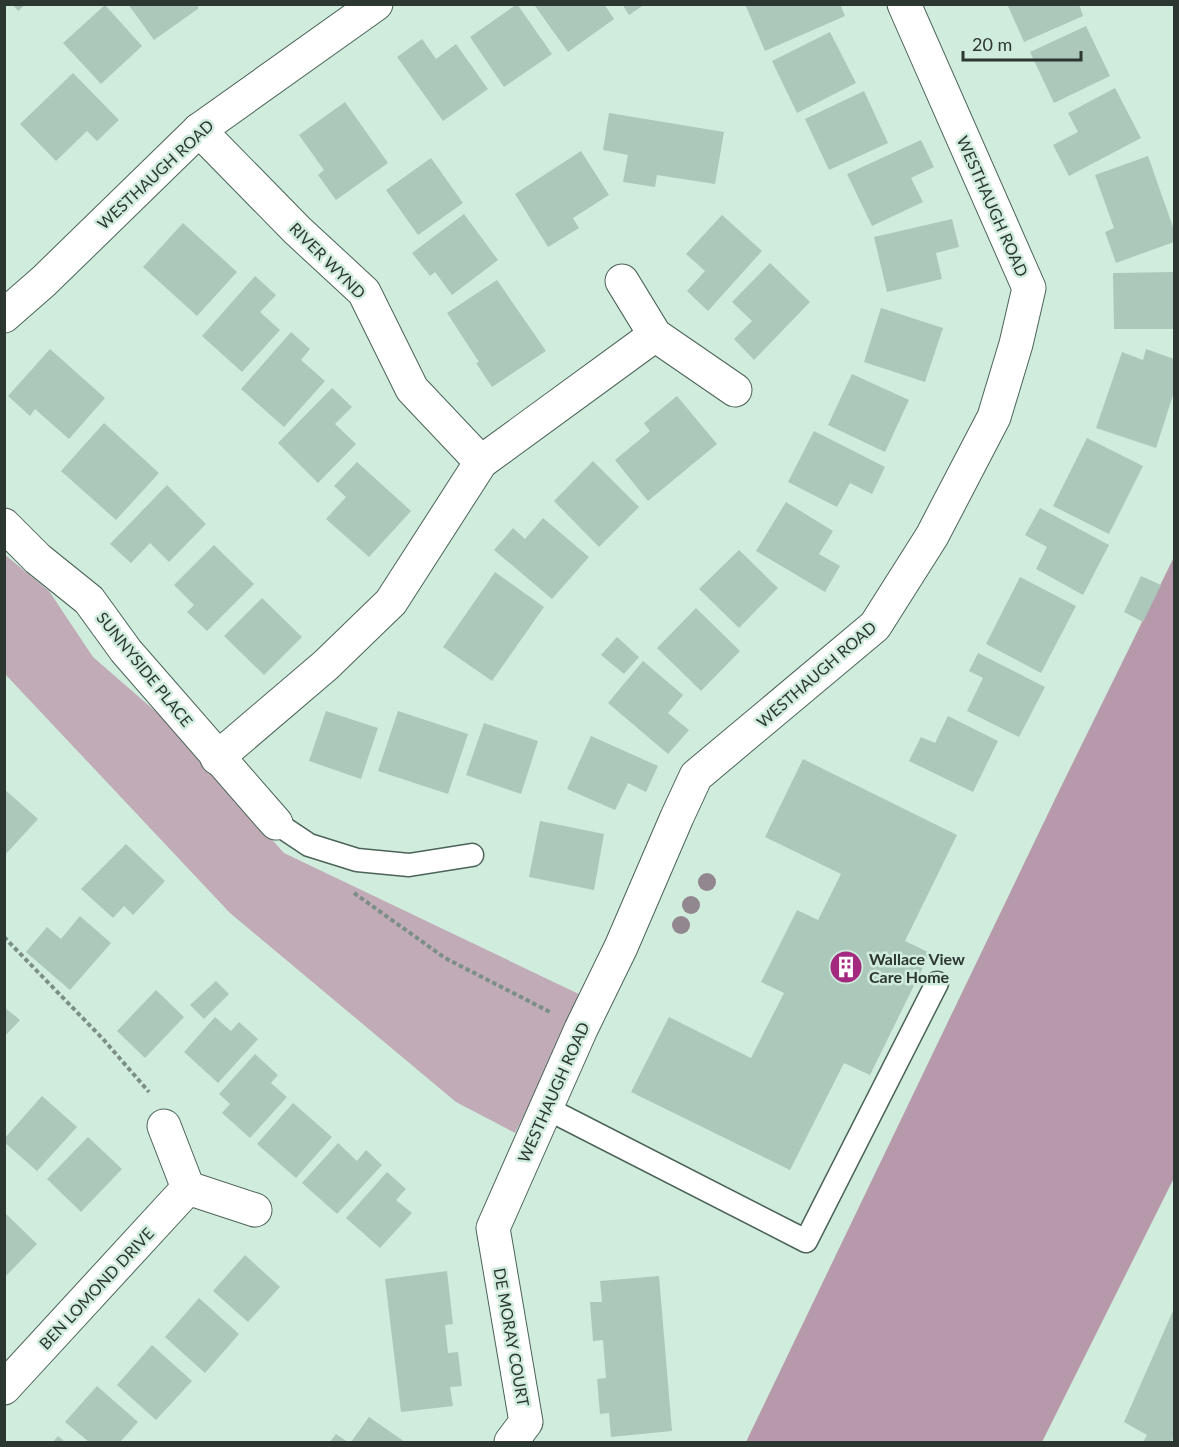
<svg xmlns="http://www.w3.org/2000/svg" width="1179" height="1447" font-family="Lato,sans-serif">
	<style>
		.green { fill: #c0abb7 }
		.forest { fill: #b699aa }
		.building { fill: #acc8ba }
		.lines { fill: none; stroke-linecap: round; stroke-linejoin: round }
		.service-casing { stroke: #4b6457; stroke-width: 25 }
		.minor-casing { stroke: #4b6457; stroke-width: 35 }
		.path { stroke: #7c8f86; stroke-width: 4; stroke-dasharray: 4.5 3; stroke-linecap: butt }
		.service { stroke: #fff; stroke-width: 22 }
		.minor { stroke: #fff; stroke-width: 33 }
		.tree { fill: #92878f }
		.labels { text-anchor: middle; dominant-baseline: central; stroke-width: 5; stroke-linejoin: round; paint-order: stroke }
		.street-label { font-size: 16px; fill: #2c3732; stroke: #d0ecdd }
		.poi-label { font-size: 16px; font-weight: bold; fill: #2c3732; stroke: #d0ecdd; text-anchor: start }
	</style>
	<rect width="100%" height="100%" fill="#d0ecdd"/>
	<path class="green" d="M4,554L49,591L93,657L162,717L284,853L583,996L515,1133L456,1102L230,913L5,674Z"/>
	<path class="forest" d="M1174,557V1178L1042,1442H746L1057,795Z"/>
	<g class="building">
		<path d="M12,4H26L18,11Z"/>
		<path d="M128,4H196L199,8L154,40Z"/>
		<path d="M517,4L552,54L504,87L470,37Z"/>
		<path d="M537,4H604L614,19L568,52L535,6Z"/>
		<path d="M622,4H645L629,15Z"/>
		<path d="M745,4H840L845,16L765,51Z"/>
		<path d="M1007,4H1079L1083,16L1024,42Z"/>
		<path d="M105,5L142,46L101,84L63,43Z"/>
		<path d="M1086,26L1110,76L1054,103L1030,52Z"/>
		<path d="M830,32L856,83L797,113L772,61Z"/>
		<path d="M422,39L436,59L456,44L488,89L443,121L397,57Z"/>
		<path d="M73,73L119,120L97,141L87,131L56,161L20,124Z"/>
		<path d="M1115,88L1141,138L1069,176L1053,145L1078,132L1068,113Z"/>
		<path d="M864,91L888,143L829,170L805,119Z"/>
		<path d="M345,102L388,163L336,200L318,175L324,170L299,135Z"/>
		<path d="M609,113L724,132L715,184L657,175L655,187L623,182L628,155L603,150Z"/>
		<path d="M921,140L934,167L911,178L923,202L872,226L847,174Z"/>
		<path d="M581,151L609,195L573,218L579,228L548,247L515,194Z"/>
		<path d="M1148,156L1174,230V242L1116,263L1105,232L1114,228L1095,175Z"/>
		<path d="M431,158L463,203L418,235L386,190Z"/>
		<path d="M464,214L498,260L452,295L435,272L430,276L412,253Z"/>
		<path d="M722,215L762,251L708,311L687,291L705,271L686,254Z"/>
		<path d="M952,219L959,247L936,253L942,279L887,292L874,237Z"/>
		<path d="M183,223L237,272L197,316L143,267Z"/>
		<path d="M770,263L810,302L754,360L734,339L752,321L732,302Z"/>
		<path d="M1174,272V329H1114L1113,273Z"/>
		<path d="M255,276L276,295L260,312L280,330L242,372L202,336Z"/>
		<path d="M497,280L546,351L492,387L476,363L479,362L447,313Z"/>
		<path d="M881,308L943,328L925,382L864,362Z"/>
		<path d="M291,332L310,349L301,360L325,381L284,427L241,389Z"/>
		<path d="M50,349L105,398L69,439L35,409L30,416L8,396Z"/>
		<path d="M1146,349L1174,359V392L1156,448L1096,428L1122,352L1143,360Z"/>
		<path d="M852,374L909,400L885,452L828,425Z"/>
		<path d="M332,388L352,407L335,424L356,444L318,483L278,443Z"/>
		<path d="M677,396L717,444L648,501L615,460L650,431L644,423Z"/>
		<path d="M104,423L159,473L116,520L61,471Z"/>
		<path d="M814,431L885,467L872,494L850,483L837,507L788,482Z"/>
		<path d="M1087,438L1143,466L1109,534L1053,506Z"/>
		<path d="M593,461L639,507L599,547L554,501Z"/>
		<path d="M357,462L411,511L369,557L326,519L346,497L334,486Z"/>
		<path d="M167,485L206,524L169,562L150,543L131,563L110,544Z"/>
		<path d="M786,502L833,531L819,554L840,566L825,592L756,551Z"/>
		<path d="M1040,508L1109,545L1083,595L1036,569L1047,547L1025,535Z"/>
		<path d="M543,518L589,557L552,599L494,550L513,528L525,539Z"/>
		<path d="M214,545L254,584L207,631L187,612L194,605L174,585Z"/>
		<path d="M739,550L778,588L739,628L699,589Z"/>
		<path d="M495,572L544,607L492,681L443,647Z"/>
		<path d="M1141,576L1161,585L1143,622L1124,612Z"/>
		<path d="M1020,577L1076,606L1041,673L986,644Z"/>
		<path d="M262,598L302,637L264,675L224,636Z"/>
		<path d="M696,608L740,651L701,691L657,648Z"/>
		<path d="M617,637L639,657L624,674L601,655Z"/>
		<path d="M978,653L1045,687L1019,737L967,711L983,678L969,671Z"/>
		<path d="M643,661L683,695L668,713L689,730L668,754L608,703Z"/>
		<path d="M326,711L378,728L361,779L309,761Z"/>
		<path d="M398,711L468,734L448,794L378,771Z"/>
		<path d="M948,716L998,741L973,792L909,761L921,737L935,743Z"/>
		<path d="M484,723L538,741L521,794L466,775Z"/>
		<path d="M591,736L658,766L646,792L628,783L615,810L567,789Z"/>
		<path d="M803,759L957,835L905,941L930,953L870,1075L844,1063L790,1170L631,1092L669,1017L751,1058L784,993L761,982L797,910L818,920L841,874L765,837Z"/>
		<path d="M4,789L38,819L4,856Z"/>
		<path d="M540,821L604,834L594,890L529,877Z"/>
		<path d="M126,844L165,881L133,915L124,906L113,918L81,889Z"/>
		<path d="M80,916L111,943L70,990L26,952L47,927L61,939Z"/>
		<path d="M216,981L229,994L204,1019L190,1005Z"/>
		<path d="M156,990L184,1017L145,1058L117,1031Z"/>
		<path d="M4,1007L20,1020L4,1037Z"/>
		<path d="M215,1017L231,1031L239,1022L258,1039L218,1083L184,1052Z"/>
		<path d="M255,1054L278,1075L271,1083L287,1097L250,1138L222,1113L230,1104L219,1094Z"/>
		<path d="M42,1096L77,1127L37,1171L4,1142V1139Z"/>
		<path d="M293,1103L332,1137L296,1178L257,1144Z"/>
		<path d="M88,1137L122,1169L81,1212L47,1179Z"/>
		<path d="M338,1143L357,1161L366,1150L382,1165L337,1214L302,1183Z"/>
		<path d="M387,1172L406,1189L396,1200L412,1213L380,1248L346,1218Z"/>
		<path d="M4,1212L37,1244L4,1278Z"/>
		<path d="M245,1255L280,1287L248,1322L213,1291Z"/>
		<path d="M447,1271L453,1324L445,1325L448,1353L458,1352L462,1386L450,1387L453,1406L401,1412L385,1279Z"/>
		<path d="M659,1276L672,1431L611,1437L609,1413L600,1414L597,1379L606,1378L603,1340L593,1341L590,1302H602L600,1281Z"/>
		<path d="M199,1298L239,1334L205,1373L165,1337Z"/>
		<path d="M1173,1311L1174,1312V1437L1171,1442H1143L1147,1435L1124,1422Z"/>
		<path d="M152,1345L192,1381L156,1420L117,1385Z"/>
		<path d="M97,1386L138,1422L120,1442H89L65,1422Z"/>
		<path d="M369,1417L405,1442H351Z"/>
		<path d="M336,1434L348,1442H330Z"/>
		<path d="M58,1436L65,1442H53Z"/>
	</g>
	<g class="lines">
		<g class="service-casing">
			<g id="service">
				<path d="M276,823L309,845L357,860L409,865L472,855"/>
				<path d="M546,1108L806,1241L937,983"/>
			</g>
		</g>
		<g class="minor-casing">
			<g id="minor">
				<path d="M199,130L297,230L364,292L412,389L481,462"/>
				<path d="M622,281L655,335L735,390"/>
				<path d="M4,316L44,281L199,130L376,4"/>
				<path d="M4,525L38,559L89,600L126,651L276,823"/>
				<path d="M217,758L326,665L391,602L481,462L655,335"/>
				<path d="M164,1126L188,1188L255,1210"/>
				<path d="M4,1388L188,1188"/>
				<path d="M511,1442L526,1422L493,1228L581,1029L621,947L677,817L696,776L875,626L932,536L994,417L1016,344L1029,288L904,4"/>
			</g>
		</g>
		<g class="path">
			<path d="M354,893L445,958L550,1012"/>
			<path d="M4,937L103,1039L149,1092"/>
		</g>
		<use href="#service" class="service"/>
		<use href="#minor" class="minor"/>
	</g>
	<g class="tree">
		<circle cx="707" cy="882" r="9"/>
		<circle cx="691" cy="905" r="9"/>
		<circle cx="681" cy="925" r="9"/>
	</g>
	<defs>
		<g id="building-disc" transform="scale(1.725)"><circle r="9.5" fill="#a42a80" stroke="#d0ecdd"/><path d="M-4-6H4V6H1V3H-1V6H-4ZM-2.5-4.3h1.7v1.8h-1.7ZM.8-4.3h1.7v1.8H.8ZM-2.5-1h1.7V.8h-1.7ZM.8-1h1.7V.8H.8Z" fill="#fff"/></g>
	</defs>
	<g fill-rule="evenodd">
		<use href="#building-disc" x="846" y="967"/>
	</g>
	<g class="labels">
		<g class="street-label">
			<text transform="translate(155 174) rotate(-43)">WESTHAUGH ROAD</text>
			<text transform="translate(993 206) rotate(66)">WESTHAUGH ROAD</text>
			<text transform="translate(328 260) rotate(45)">RIVER WYND</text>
			<text transform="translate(145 669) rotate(51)">SUNNYSIDE PLACE</text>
			<text transform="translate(816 674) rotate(-41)">WESTHAUGH ROAD</text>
			<text transform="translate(553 1092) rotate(-66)">WESTHAUGH ROAD</text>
			<text transform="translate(96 1288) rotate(-47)">BEN LOMOND DRIVE</text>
			<text transform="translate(512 1337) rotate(80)">DE MORAY COURT</text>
		</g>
		<g class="poi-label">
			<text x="869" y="958">Wallace View<tspan x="869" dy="18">Care Home</tspan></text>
		</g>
	</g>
	<rect width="1179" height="1447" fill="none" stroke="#2c3732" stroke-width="12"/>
	<path d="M963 51v9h118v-9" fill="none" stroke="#2c3732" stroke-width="3"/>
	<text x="972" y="51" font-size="18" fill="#2c3732" stroke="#d0ecdd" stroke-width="4.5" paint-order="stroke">20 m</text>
</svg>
